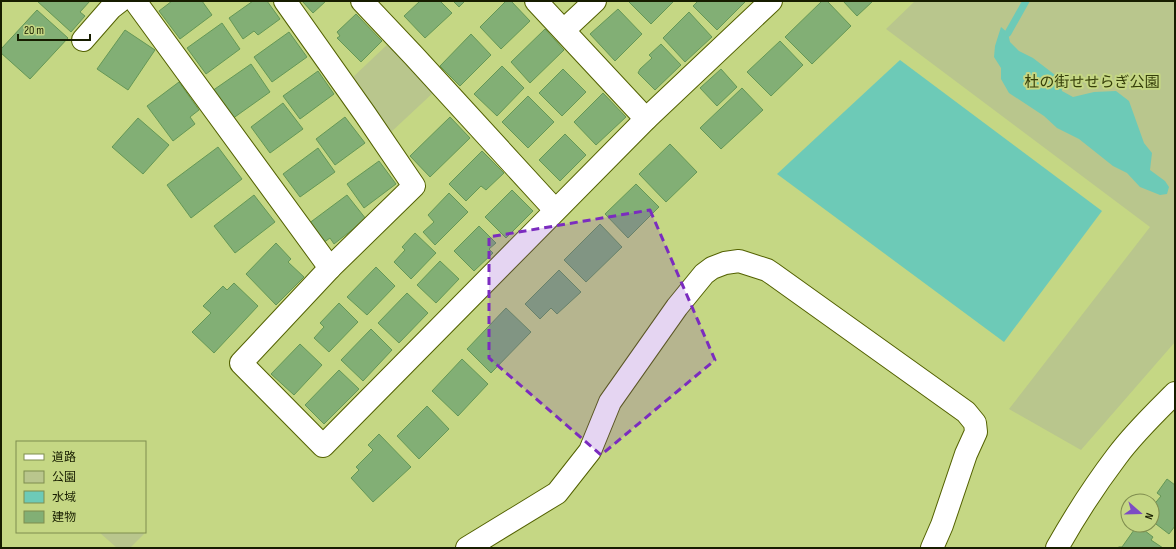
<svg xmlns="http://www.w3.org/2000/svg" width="1176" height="549" font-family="'Sofia Sans Condensed','Noto Sans JP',sans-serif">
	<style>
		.green { fill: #b9c68d }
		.water { fill: #6dcab7 }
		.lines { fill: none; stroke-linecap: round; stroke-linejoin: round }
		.stream { stroke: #6dcab7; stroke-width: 7 }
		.building { fill: #82af75; stroke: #649756 }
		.minor-casing { stroke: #536101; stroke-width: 24 }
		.tertiary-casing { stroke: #536101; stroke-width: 24 }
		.minor { stroke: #fff; stroke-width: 22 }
		.tertiary { stroke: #fff; stroke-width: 22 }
		.marked { fill: #7b2cbf; fill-opacity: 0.2; stroke: #7b2cbf; stroke-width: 3; stroke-dasharray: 8 5; stroke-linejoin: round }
		.labels { text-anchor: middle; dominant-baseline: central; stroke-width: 4; stroke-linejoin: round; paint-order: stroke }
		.park-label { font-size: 15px; fill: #363f09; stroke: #c5d784 }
	</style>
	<rect width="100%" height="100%" fill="#c5d784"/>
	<g class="green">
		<path d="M915,1H1175V342L1081,450L1009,409L1150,227L886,29Z"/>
		<path d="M389,43L435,91L390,133L352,78Z"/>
		<path d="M99,532H143L144,534L130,548H117Z"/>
	</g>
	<g class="water">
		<path d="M1001,27L1008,33L1010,42L1019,51L1033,58L1059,78L1062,91L1073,97L1094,92L1116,91L1129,101L1144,143L1152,153L1150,170L1165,181L1169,187L1167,194L1160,195L1140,187L1127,173L1113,166L1079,139L1057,128L1044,116L1009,93L1001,79V68L994,57L995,46Z"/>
		<path d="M900,60L1102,211L1004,342L777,174Z"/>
	</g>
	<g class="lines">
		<path class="stream" d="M1008,33L1026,1"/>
	</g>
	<g class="building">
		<path d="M37,1H90L80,12L85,16L71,32Z"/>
		<path d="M172,1H202L212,15L180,39L159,11Z"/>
		<path d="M253,1H267L280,19L258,35L254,31L243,39L229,18Z"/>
		<path d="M302,1H326L313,13Z"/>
		<path d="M420,1H440L452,13L425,38L404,16Z"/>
		<path d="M453,1H465L459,7Z"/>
		<path d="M506,1H511L530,21L501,49L480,27Z"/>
		<path d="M628,1H674L651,24Z"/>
		<path d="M698,1H746L717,30L693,6Z"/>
		<path d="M822,1H827L851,26L812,64L785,37Z"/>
		<path d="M843,1H873L857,16Z"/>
		<path d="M618,9L642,34L615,61L590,34Z"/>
		<path d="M37,10L68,38L30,79L1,53V49Z"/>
		<path d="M689,12L712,37L685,62L663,38Z"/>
		<path d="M356,14L382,41L361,62L337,38L340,36L337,32Z"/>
		<path d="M222,23L240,49L206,74L187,48Z"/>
		<path d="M545,29L564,50L530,83L511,62Z"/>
		<path d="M125,30L155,50L128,90L97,69Z"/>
		<path d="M289,32L307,57L272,82L254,57Z"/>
		<path d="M471,34L491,55L460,86L440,66Z"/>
		<path d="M780,41L803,65L771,96L747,72Z"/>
		<path d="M661,44L681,65L655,90L638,73L640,69L652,58L649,55Z"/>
		<path d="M251,64L270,92L232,119L212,91Z"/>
		<path d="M502,66L524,88L497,116L474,94Z"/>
		<path d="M563,69L586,92L562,116L539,93Z"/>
		<path d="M721,69L737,87L717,106L700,88Z"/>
		<path d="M318,71L334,94L300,119L283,96Z"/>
		<path d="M179,82L199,110L190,117L195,124L173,141L147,106Z"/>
		<path d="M742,88L763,110L721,149L700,128Z"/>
		<path d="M603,93L626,117L596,145L574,122Z"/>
		<path d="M528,96L554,122L528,148L502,122Z"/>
		<path d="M283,103L303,129L270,153L251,127Z"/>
		<path d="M345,117L365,143L335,165L316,139Z"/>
		<path d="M450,117L470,138L430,177L410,156Z"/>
		<path d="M138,118L169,145L143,174L112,147Z"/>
		<path d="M565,134L586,155L560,181L539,160Z"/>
		<path d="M670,144L697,172L666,202L639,174Z"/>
		<path d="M218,147L242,179L191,218L167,185Z"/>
		<path d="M318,148L335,172L300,197L283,174Z"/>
		<path d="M482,151L504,173L486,190L481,186L466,201L449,184Z"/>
		<path d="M379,161L396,184L364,208L347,184Z"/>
		<path d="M636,184L659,207L628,238L605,214Z"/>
		<path d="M512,190L533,211L506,238L485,217Z"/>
		<path d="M449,193L468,212L435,245L423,232L434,222L428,215Z"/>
		<path d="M254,195L275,222L235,253L214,226Z"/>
		<path d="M347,195L366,219L334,244L330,238L323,243L308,224Z"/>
		<path d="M600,224L622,247L586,282L564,260Z"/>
		<path d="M479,226L496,243L489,249L493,253L474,271L454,251Z"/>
		<path d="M415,233L436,253L411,279L394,262L405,250L402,247Z"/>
		<path d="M276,243L291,259L288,262L304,277L276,305L246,274Z"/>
		<path d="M440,261L459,279L436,303L417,285Z"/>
		<path d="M376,267L395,286L367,315L347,297Z"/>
		<path d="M559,270L581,292L557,314L551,308L540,319L525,304Z"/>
		<path d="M234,283L258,306L214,353L192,332L211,313L203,306L223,286L227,290Z"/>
		<path d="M407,293L428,313L399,343L378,323Z"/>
		<path d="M339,303L358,322L329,352L314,338L324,327L320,323Z"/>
		<path d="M506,308L531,332L491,373L467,349Z"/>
		<path d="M371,329L392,350L363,381L341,360Z"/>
		<path d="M300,344L322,365L294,395L271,374Z"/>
		<path d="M462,359L488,384L458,416L432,391Z"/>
		<path d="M339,370L359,389L324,424L305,405Z"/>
		<path d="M427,406L449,429L419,459L397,436Z"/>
		<path d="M379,434L411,467L373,502L351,478L359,470L356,467L373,450L368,445Z"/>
		<path d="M1167,479L1175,485V526L1169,534L1152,521V507L1161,496L1157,493Z"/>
		<path d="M1140,527L1153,537L1151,540L1163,548H1117L1119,547H1122L1134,530L1137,531Z"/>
	</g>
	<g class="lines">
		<g class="minor-casing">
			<g id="minor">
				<path d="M135,1L330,268"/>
				<path d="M285,1L365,114L414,186L330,268L241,363L323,446L646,119L771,1"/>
				<path d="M362,1L414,56L555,210"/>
				<path d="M536,1L646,119"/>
				<path d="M564,30L595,1"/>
				<path d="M83,40L111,8L120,1"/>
				<path d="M467,548L557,493L590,451L610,402L677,307L704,274L712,268L725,263L739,261L767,270L773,274L966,412L975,423L976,432L966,454L942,525L932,548"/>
			</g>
		</g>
		<g class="tertiary-casing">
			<path id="tertiary" d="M1057,548C1075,516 1095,485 1117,456C1134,433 1155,413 1175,393"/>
		</g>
		<use href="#minor" class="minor"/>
		<use href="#tertiary" class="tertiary"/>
	</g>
	<path class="marked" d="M650,210L715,360L601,455L489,358V237Z"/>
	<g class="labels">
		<g class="park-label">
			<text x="1092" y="82">杜の街せせらぎ公園</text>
		</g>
	</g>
	<rect width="1176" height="549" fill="none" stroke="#171d00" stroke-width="4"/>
	<rect x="16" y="441" width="130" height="92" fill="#c5d784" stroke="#7f8d4f"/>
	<rect x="24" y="454" width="20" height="6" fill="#ffffff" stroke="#7f8d4f"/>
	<text x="52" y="461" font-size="12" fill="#171d00">道路</text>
	<rect x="24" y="471" width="20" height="12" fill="#b9c68d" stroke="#7f8d4f"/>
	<text x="52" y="481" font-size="12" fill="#171d00">公園</text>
	<rect x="24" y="491" width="20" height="12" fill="#6dcab7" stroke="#7f8d4f"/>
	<text x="52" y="501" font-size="12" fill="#171d00">水域</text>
	<rect x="24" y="511" width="20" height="12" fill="#82af75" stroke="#7f8d4f"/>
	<text x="52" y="521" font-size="12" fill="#171d00">建物</text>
	<g transform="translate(1140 513) rotate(110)"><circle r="19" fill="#c5d784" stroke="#7f8d4f"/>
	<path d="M0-3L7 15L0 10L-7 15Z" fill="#7d4cc4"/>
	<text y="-6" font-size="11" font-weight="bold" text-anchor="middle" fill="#171d00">N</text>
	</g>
	<path d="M18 34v6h72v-6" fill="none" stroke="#171d00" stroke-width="2"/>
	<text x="24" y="34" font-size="12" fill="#171d00" stroke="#c5d784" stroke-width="3" paint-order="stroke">20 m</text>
</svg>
